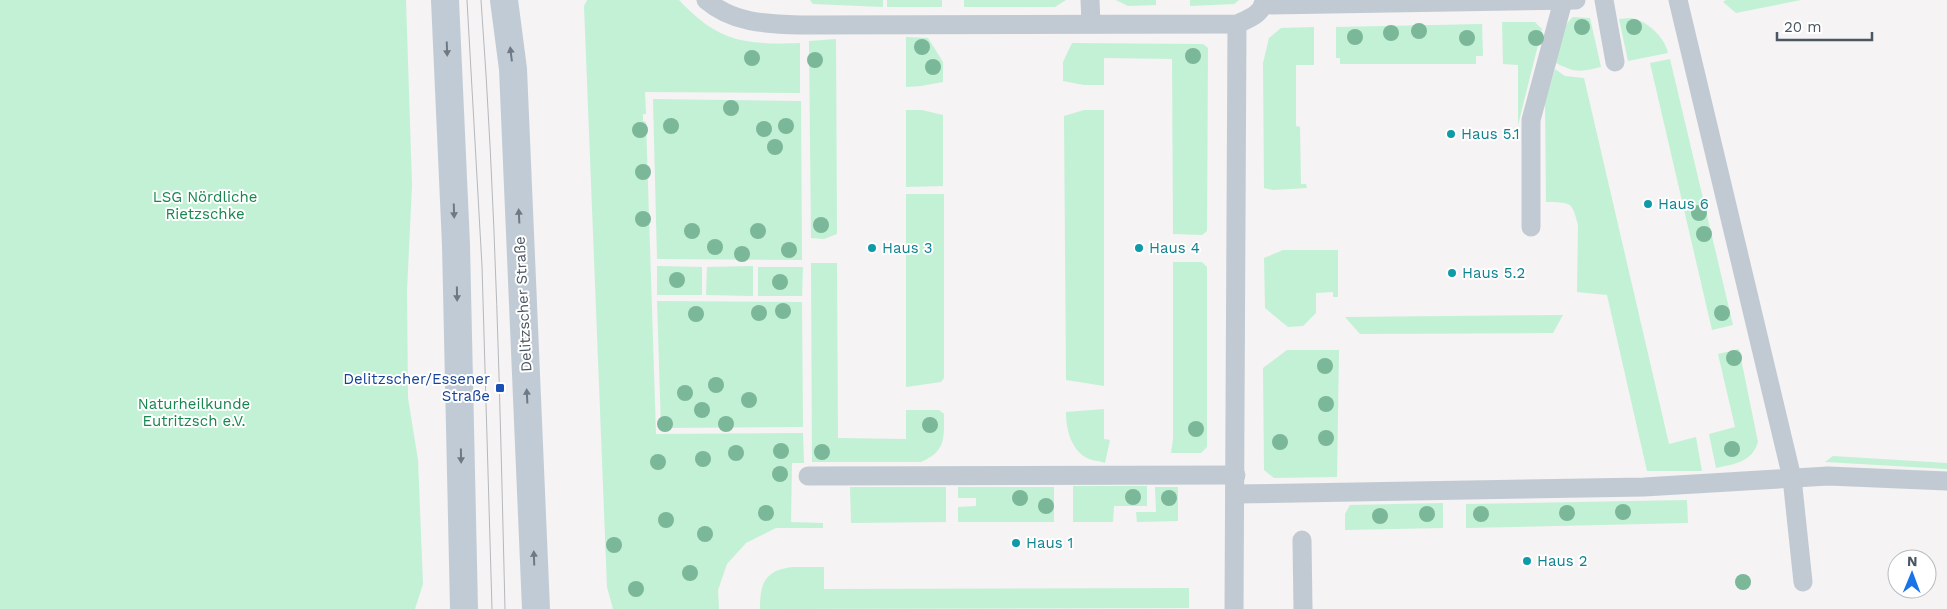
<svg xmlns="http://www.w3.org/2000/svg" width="1947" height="609" font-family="'Work Sans',sans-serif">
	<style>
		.green { fill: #c3f1d5 }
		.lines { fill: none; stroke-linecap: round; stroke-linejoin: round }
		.service { stroke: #c1cad2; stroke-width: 19 }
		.secondary { stroke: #c1cbd6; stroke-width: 28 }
		.tram { stroke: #b5b8bd; stroke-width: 1 }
		.tree { fill: #7bb799 }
		.oneway { fill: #6e7984 }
		.culture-dot { fill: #0f9aa8; stroke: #fff; stroke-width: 2 }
		.transit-dot { fill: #1a4fb4; stroke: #fff; stroke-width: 2 }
		.labels { text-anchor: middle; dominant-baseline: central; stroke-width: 4; stroke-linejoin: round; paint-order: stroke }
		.culture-label { font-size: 15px; fill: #0d838f; stroke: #fff; text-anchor: start }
		.park-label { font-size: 15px; fill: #17864f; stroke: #fff }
		.street-label { font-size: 15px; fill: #4a5661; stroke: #fff }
		.transit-label { font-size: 15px; fill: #164399; stroke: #fff; text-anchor: end }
	</style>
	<rect width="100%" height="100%" fill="#f5f3f3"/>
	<g class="green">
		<path d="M0,0H406L412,185L407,291L408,398L418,460L423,584L415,609H0Z"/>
		<path d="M587,0H679C718,42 745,45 800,43V93L645,92L646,114H643V121L646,122L656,434L803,433L804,463H792L791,522L823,523V528H776L746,543L727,564L718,590L719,609H613L607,587L584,6Z"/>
		<path d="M810,0H883V7L813,4Z"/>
		<rect x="887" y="0" width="55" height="7"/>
		<path d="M964,0H1066L1055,7H964Z"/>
		<path d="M1116,0H1156V5L1128,6Z"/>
		<path d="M1190,0H1239L1234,4L1190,6Z"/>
		<path d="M1726,0H1801L1736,13L1723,2Z"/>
		<path d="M1573,17L1590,18L1601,67C1579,72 1576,73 1556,63C1559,50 1561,26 1573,17Z"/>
		<path d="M1631,18C1647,21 1664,36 1668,53L1628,61L1619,19Z"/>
		<path d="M1502,22H1535L1542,29L1518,125V65L1503,64Z"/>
		<path d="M1482,24L1483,56H1476V64H1340V58H1336V27Z"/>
		<path d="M1314,27V65H1296V126L1300,127L1301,184H1306L1307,188L1273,190L1264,188L1263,63L1269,38L1281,28Z"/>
		<path d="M906,37L928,38L943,62V82L921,86L906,87Z"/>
		<path d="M836,39L837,234L824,239L811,238L809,41Z"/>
		<path d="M1072,43L1203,44L1208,48L1207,231L1202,235L1173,234L1172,59L1104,58V85H1084L1063,81V62Z"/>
		<path d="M1670,59L1733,325L1712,330L1650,63Z"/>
		<path d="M1555,69L1565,76L1584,78L1669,444L1696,437L1702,471H1647L1607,295L1577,292L1578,225C1572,200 1570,203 1546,202L1545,102Z"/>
		<path d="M653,99L801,101L802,260L657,259Z"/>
		<path d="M906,110H922L943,115V186L906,187Z"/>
		<path d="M1084,110H1104V386L1066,380L1064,116Z"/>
		<path d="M906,194H944V378L941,382L906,387Z"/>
		<path d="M1283,250H1338V297H1333V292L1316,293V313L1303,326L1288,327L1265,308L1264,258Z"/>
		<path d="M1173,262H1202L1207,267V447L1201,453H1171L1173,439Z"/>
		<path d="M811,263H837L838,438L906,439V410H939L944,414C944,439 946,451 921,462H812Z"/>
		<path d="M657,266L702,267V295H657Z"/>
		<path d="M753,266V296L706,295L707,267Z"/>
		<path d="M758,267H803L802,296H758Z"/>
		<path d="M657,301L802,302L803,427L661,428Z"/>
		<path d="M1563,315L1553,333L1360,334L1345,317Z"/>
		<path d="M1739,349L1758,442C1752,462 1735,464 1716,468L1709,434L1735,427L1718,354Z"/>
		<path d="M1287,350H1339L1337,477L1274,478L1264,470L1263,368Z"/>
		<path d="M1104,409V439L1110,440L1105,463C1100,461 1094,461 1089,459C1071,451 1066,429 1066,412Z"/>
		<path d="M1833,456L1947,463V469L1825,462Z"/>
		<path d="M1073,486H1147V506H1114L1113,522H1073Z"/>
		<path d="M850,487H946V522L851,523Z"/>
		<path d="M958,487H1054V522H958V507L976,506V498H958Z"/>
		<path d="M1155,487H1178V521L1137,522L1136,512H1156Z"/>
		<path d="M1687,500L1688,523L1466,528V504Z"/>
		<path d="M1443,503V528L1345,530V514L1350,505Z"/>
		<path d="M793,567H824V589L1189,588V608L760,609C760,583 765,570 793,567Z"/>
	</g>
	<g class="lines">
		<g class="service">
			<path d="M706,0C734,24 768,24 804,25L1237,24C1248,19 1263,14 1264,0"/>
			<path d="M1090,0L1091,23"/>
			<path d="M1604,0L1615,62"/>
			<path d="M1678,0L1792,478L1803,582"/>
			<path d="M1264,5L1576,0"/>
			<path d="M1531,227V120L1563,1"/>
			<path d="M808,476L1236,475"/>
			<path d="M1236,494L1644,487L1828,476L1947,481"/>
			<path d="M1302,540L1303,609"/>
			<path d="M1234,609L1237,24"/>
		</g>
		<g class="secondary">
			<path d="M445,0L456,245L464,609"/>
			<path d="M504,0L513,69L536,609"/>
		</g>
		<g class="tram">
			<path d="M467,0L482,266L492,609"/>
			<path d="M481,0C496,203 500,406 505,609"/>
		</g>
	</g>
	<g class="tree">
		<circle cx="1582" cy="27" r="8"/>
		<circle cx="1634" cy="27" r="8"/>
		<circle cx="1419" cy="31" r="8"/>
		<circle cx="1391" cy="33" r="8"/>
		<circle cx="1355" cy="37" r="8"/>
		<circle cx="1467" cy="38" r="8"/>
		<circle cx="1536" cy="38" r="8"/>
		<circle cx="922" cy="47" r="8"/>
		<circle cx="1193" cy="56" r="8"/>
		<circle cx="752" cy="58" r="8"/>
		<circle cx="815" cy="60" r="8"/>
		<circle cx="933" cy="67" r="8"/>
		<circle cx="731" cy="108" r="8"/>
		<circle cx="671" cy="126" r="8"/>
		<circle cx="786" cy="126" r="8"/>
		<circle cx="764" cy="129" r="8"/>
		<circle cx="640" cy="130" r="8"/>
		<circle cx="775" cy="147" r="8"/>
		<circle cx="643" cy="172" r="8"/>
		<circle cx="1699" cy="213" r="8"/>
		<circle cx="643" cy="219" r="8"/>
		<circle cx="821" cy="225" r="8"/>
		<circle cx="692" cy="231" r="8"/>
		<circle cx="758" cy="231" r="8"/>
		<circle cx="1704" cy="234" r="8"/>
		<circle cx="715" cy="247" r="8"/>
		<circle cx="789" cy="250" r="8"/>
		<circle cx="742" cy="254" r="8"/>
		<circle cx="677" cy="280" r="8"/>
		<circle cx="780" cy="282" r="8"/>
		<circle cx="783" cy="311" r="8"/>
		<circle cx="759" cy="313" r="8"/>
		<circle cx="1722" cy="313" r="8"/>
		<circle cx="696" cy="314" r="8"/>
		<circle cx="1734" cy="358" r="8"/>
		<circle cx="1325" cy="366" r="8"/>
		<circle cx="716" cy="385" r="8"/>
		<circle cx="685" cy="393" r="8"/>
		<circle cx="749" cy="400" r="8"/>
		<circle cx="1326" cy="404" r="8"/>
		<circle cx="702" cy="410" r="8"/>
		<circle cx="665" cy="424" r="8"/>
		<circle cx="726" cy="424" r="8"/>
		<circle cx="930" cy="425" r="8"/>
		<circle cx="1196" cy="429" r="8"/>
		<circle cx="1326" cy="438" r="8"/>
		<circle cx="1280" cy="442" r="8"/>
		<circle cx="1732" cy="449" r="8"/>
		<circle cx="781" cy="451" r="8"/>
		<circle cx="822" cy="452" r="8"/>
		<circle cx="736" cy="453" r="8"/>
		<circle cx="703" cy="459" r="8"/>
		<circle cx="658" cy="462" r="8"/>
		<circle cx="780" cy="474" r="8"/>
		<circle cx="1133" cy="497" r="8"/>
		<circle cx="1020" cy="498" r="8"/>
		<circle cx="1169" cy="498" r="8"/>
		<circle cx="1046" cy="506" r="8"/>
		<circle cx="1623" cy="512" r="8"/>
		<circle cx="766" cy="513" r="8"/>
		<circle cx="1567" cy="513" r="8"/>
		<circle cx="1427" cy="514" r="8"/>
		<circle cx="1481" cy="514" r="8"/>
		<circle cx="1380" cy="516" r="8"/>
		<circle cx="666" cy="520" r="8"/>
		<circle cx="705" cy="534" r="8"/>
		<circle cx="614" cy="545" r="8"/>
		<circle cx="690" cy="573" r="8"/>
		<circle cx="1743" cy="582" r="8"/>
		<circle cx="636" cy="589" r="8"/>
	</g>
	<defs><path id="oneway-solid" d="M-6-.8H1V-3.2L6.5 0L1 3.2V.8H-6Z" transform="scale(1.25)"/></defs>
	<g class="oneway">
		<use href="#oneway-solid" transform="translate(447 49) rotate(88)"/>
		<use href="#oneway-solid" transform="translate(511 54) rotate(-97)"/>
		<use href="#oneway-solid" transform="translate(454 211) rotate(88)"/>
		<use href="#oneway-solid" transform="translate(519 216) rotate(-93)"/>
		<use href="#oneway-solid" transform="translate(457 294) rotate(89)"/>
		<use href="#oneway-solid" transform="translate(527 396) rotate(-93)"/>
		<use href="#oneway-solid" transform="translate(461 456) rotate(89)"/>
		<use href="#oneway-solid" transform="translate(534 558) rotate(-92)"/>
	</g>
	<g class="culture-dot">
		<circle cx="1451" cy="134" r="5"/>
		<circle cx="1648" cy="204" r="5"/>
		<circle cx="872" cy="248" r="5"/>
		<circle cx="1139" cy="248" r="5"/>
		<circle cx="1452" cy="273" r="5"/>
		<circle cx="1016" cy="543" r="5"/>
		<circle cx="1527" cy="561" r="5"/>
	</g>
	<rect class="transit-dot" x="495" y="383" width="10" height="10" rx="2.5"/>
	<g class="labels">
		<g class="culture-label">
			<text x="1461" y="134">Haus 5.1</text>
			<text x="1658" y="204">Haus 6</text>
			<text x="882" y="248">Haus 3</text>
			<text x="1149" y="248">Haus 4</text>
			<text x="1462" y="273">Haus 5.2</text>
			<text x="1026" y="543">Haus 1</text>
			<text x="1537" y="561">Haus 2</text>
		</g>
		<g class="park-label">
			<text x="205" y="197">LSG Nördliche<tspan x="205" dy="17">Rietzschke</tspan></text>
			<text x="194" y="404">Naturheilkunde<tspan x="194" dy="17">Eutritzsch e.V.</tspan></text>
		</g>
		<g class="street-label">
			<text transform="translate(523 304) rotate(-93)">Delitzscher Straße</text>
		</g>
		<g class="transit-label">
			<text x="490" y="379">Delitzscher/Essener<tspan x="490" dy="17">Straße</tspan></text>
		</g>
	</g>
	<g transform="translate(1912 574) rotate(1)"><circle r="24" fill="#ffffff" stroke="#b7bbc0"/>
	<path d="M0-4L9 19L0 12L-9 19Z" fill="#1a73e8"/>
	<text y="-8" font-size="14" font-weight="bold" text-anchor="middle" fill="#4a5661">N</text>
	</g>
	<path d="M1777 32v8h95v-8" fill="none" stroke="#4a5661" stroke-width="2.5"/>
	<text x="1784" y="32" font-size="15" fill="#4a5661" stroke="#ffffff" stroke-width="4" paint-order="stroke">20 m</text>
</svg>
